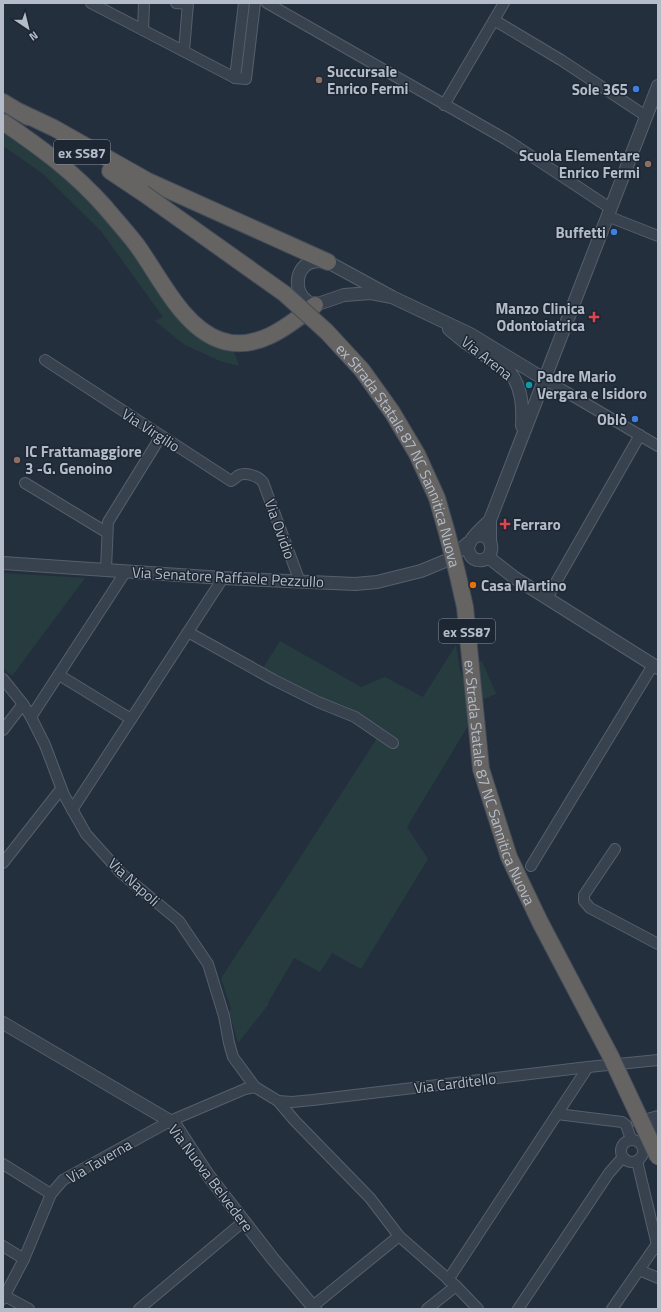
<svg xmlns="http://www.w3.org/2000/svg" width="661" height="1312" font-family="'Titillium Web',sans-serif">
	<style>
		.green { fill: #263c3f }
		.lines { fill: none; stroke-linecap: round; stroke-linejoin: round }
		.minor-casing { stroke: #565f6c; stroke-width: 12 }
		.tertiary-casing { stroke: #565f6c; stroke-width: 14 }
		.trunk-casing { stroke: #434c59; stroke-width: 18 }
		.minor { stroke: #38414e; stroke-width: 10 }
		.tertiary { stroke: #38414e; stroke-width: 12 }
		.trunk { stroke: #656462; stroke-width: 16 }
		.trunk-bridge-casing { stroke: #434c59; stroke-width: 18; stroke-linecap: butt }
		.trunk-bridge { stroke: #656462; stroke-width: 16 }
		.education-dot { fill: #8d6e63; stroke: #1d2633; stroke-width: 1.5 }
		.shop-dot { fill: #3f7fe0; stroke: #1d2633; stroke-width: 1.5 }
		.health-dot { fill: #e0444e; stroke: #1d2633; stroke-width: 1.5 }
		.culture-dot { fill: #0f9aa8; stroke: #1d2633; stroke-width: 1.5 }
		.food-dot { fill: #e8710a; stroke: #1d2633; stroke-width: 1.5 }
		.labels { text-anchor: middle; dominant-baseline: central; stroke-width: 3; stroke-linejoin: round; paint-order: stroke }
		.shield { fill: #1d2633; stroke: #878f9c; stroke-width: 1 }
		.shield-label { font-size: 14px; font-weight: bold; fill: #b4bcc9 }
		.poi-label { font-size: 15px; font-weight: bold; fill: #b4bcc9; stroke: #1d2633; text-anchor: start }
		.street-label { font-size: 15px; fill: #b4bcc9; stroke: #1d2633 }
	</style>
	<rect width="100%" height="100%" fill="#242f3e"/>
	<g class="green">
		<path d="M3,130L53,163L128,242L175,311L233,349L239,366L220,361L185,345L155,321L163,317L101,231L42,173L3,146Z"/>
		<path d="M3,573L85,578L12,676L3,668Z"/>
		<path d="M280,641L361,687L385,677L423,697L456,645L460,670L467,687L468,726L407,827L428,859L361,969L332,953L320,972L294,958L268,1003L269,1004L238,1043L229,1012L231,1009L221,978L281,887L383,729L263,668Z"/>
		<path d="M482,661L496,694L477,702L462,670Z"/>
	</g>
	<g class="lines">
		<g class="minor-casing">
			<g id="minor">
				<path d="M91,3L235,78L246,79L255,3"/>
				<path d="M176,3L188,4"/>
				<path d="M267,3L507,140L610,208"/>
				<path d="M494,20L561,60L646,116"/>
				<path d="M143,30L144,3"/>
				<path d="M184,51L188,3"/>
				<path d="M235,78L244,3"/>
				<path d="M444,105L504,3"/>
				<path d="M607,216L658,236"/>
				<path d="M45,360L231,481C234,480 236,477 239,475C246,472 258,476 263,482L300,582"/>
				<path d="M544,379L658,446"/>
				<path d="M25,483L106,532"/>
				<path d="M106,569L108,522L161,436"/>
				<path d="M547,598L640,435"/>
				<path d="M188,632L274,680L318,702L355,717L393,743"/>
				<path d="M59,675L131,719"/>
				<path d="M3,679L23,704L31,717L45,745L64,795L86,834L121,873L179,921L208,964L224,1016L229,1043L233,1057L255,1087L278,1101L292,1102L313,1100L588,1067L658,1060"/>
				<path d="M31,717L126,571"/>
				<path d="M3,730L23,704"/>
				<path d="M72,810L223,578"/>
				<path d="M615,849L584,895V901L590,908L658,944"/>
				<path d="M3,863L61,789"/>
				<path d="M531,866L653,665"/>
				<path d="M278,1101L295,1121L370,1198L399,1236L456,1286L478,1309"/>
				<path d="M557,1114L622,1122L626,1125L631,1139"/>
				<path d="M637,1122L658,1116"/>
				<circle cx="632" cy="1151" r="11"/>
				<path d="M648,1140L658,1124"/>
				<path d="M637,1161L658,1249"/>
				<path d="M3,1164L51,1194"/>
				<path d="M3,1246L24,1259"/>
				<path d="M639,1270L658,1278"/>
				<path d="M448,1280L588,1067"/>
				<path d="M5,1296L29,1309"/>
				<path d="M3,1299L24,1259L51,1194L63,1180L170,1121L245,1089L255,1087"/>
				<path d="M313,1306L399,1236"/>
				<path d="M139,1309L244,1221"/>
				<path d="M427,1309L456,1286"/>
				<path d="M518,1309L609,1173L623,1157"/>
				<path d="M612,1309L657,1244"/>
			</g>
		</g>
		<g class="tertiary-casing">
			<g id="tertiary">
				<path d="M392,297L371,293L344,295L315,305C313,304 309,303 307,301C294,292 295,270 309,263C316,260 321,261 328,262L392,297L470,334L544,379"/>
				<path d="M449,329L466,343L510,372C522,388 523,407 522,426"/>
				<path d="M474,537C496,528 497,564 477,560C474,559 471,557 470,554C462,543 483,528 490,520"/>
				<path d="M490,542V520L658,86"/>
				<path d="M488,557L515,578L658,668"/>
				<path d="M3,563L223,578L355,584L377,582L421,571L450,559L468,543"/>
				<path d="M3,1023L170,1121L176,1126L208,1175L273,1259L315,1309"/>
			</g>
		</g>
		<g class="trunk-casing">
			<g id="trunk">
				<path d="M3,102L28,117"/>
				<path d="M20,112L54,128L148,181L328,262"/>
				<path d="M3,122C40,147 75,173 105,207C115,219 126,231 136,244C159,275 182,327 220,340C256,353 290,325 315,305"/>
				<path d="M110,171L143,193"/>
			</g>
		</g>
		<use href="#minor" class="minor"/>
		<use href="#tertiary" class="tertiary"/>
		<use href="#trunk" class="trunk"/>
		<g class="trunk-bridge-casing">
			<g id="trunk-bridge">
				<path id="s1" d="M143,193L285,294L327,332L362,370L392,412L417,454L437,498L447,533L457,572L465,607L481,769L509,857L540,922L611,1057L658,1157"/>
			</g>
		</g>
		<use href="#trunk-bridge" class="trunk-bridge"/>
	</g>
	<g class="education-dot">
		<circle cx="319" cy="80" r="4"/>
		<circle cx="648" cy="164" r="4"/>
		<circle cx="17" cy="460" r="4"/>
	</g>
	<g class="shop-dot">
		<circle cx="636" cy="89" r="4"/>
		<circle cx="614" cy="232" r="4"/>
		<circle cx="635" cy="419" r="4"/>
	</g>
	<g class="health-dot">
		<path d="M592 311h4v4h4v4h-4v4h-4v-4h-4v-4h4z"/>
		<path d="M503 518h4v4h4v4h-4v4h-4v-4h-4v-4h4z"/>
	</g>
	<circle class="culture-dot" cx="529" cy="385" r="4"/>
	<circle class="food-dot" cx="473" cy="585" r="4"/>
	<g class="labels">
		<g class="shield">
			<rect x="54" y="140" width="56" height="24" rx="3"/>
			<rect x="439" y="619" width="56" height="24" rx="3"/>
		</g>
		<g class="shield-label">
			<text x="82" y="152">ex SS87</text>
			<text x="467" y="631">ex SS87</text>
		</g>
		<g class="poi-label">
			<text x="327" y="71">Succursale<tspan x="327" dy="17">Enrico Fermi</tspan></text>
			<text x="628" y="89" text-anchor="end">Sole 365</text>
			<text x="640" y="155" text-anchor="end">Scuola Elementare<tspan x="640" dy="17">Enrico Fermi</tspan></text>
			<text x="606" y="232" text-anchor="end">Buffetti</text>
			<text x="585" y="308" text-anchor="end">Manzo Clinica<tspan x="585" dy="17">Odontoiatrica</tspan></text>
			<text x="537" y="376">Padre Mario<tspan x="537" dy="17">Vergara e Isidoro</tspan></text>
			<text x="627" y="419" text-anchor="end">Oblò</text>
			<text x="25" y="451">IC Frattamaggiore<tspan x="25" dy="17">3 -G. Genoino</tspan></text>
			<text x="513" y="524">Ferraro</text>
			<text x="481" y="585">Casa Martino</text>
		</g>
		<g class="street-label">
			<text transform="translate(487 358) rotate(38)">Via Arena</text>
			<text transform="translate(151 430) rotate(33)">Via Virgilio</text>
			<text stroke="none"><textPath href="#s1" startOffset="376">ex Strada Statale 87 NC Sannitica Nuova</textPath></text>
			<text transform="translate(280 529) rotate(70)">Via Ovidio</text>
			<text transform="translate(228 577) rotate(3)">Via Senatore Raffaele Pezzullo</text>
			<text stroke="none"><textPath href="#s1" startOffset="724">ex Strada Statale 87 NC Sannitica Nuova</textPath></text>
			<text transform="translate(134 882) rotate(42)">Via Napoli</text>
			<text transform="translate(455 1083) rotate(-7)">Via Carditello</text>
			<text transform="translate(99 1161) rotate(-30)">Via Taverna</text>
			<text transform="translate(211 1178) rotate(53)">Via Nuova Belvedere</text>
		</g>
	</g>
	<rect width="661" height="1312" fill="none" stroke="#b4bcc9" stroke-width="8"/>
	<g transform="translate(28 28) rotate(145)" stroke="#1d2633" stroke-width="3" paint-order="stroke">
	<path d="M0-3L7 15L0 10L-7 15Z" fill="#b4bcc9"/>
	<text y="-6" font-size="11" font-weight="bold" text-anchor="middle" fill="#b4bcc9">N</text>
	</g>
</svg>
